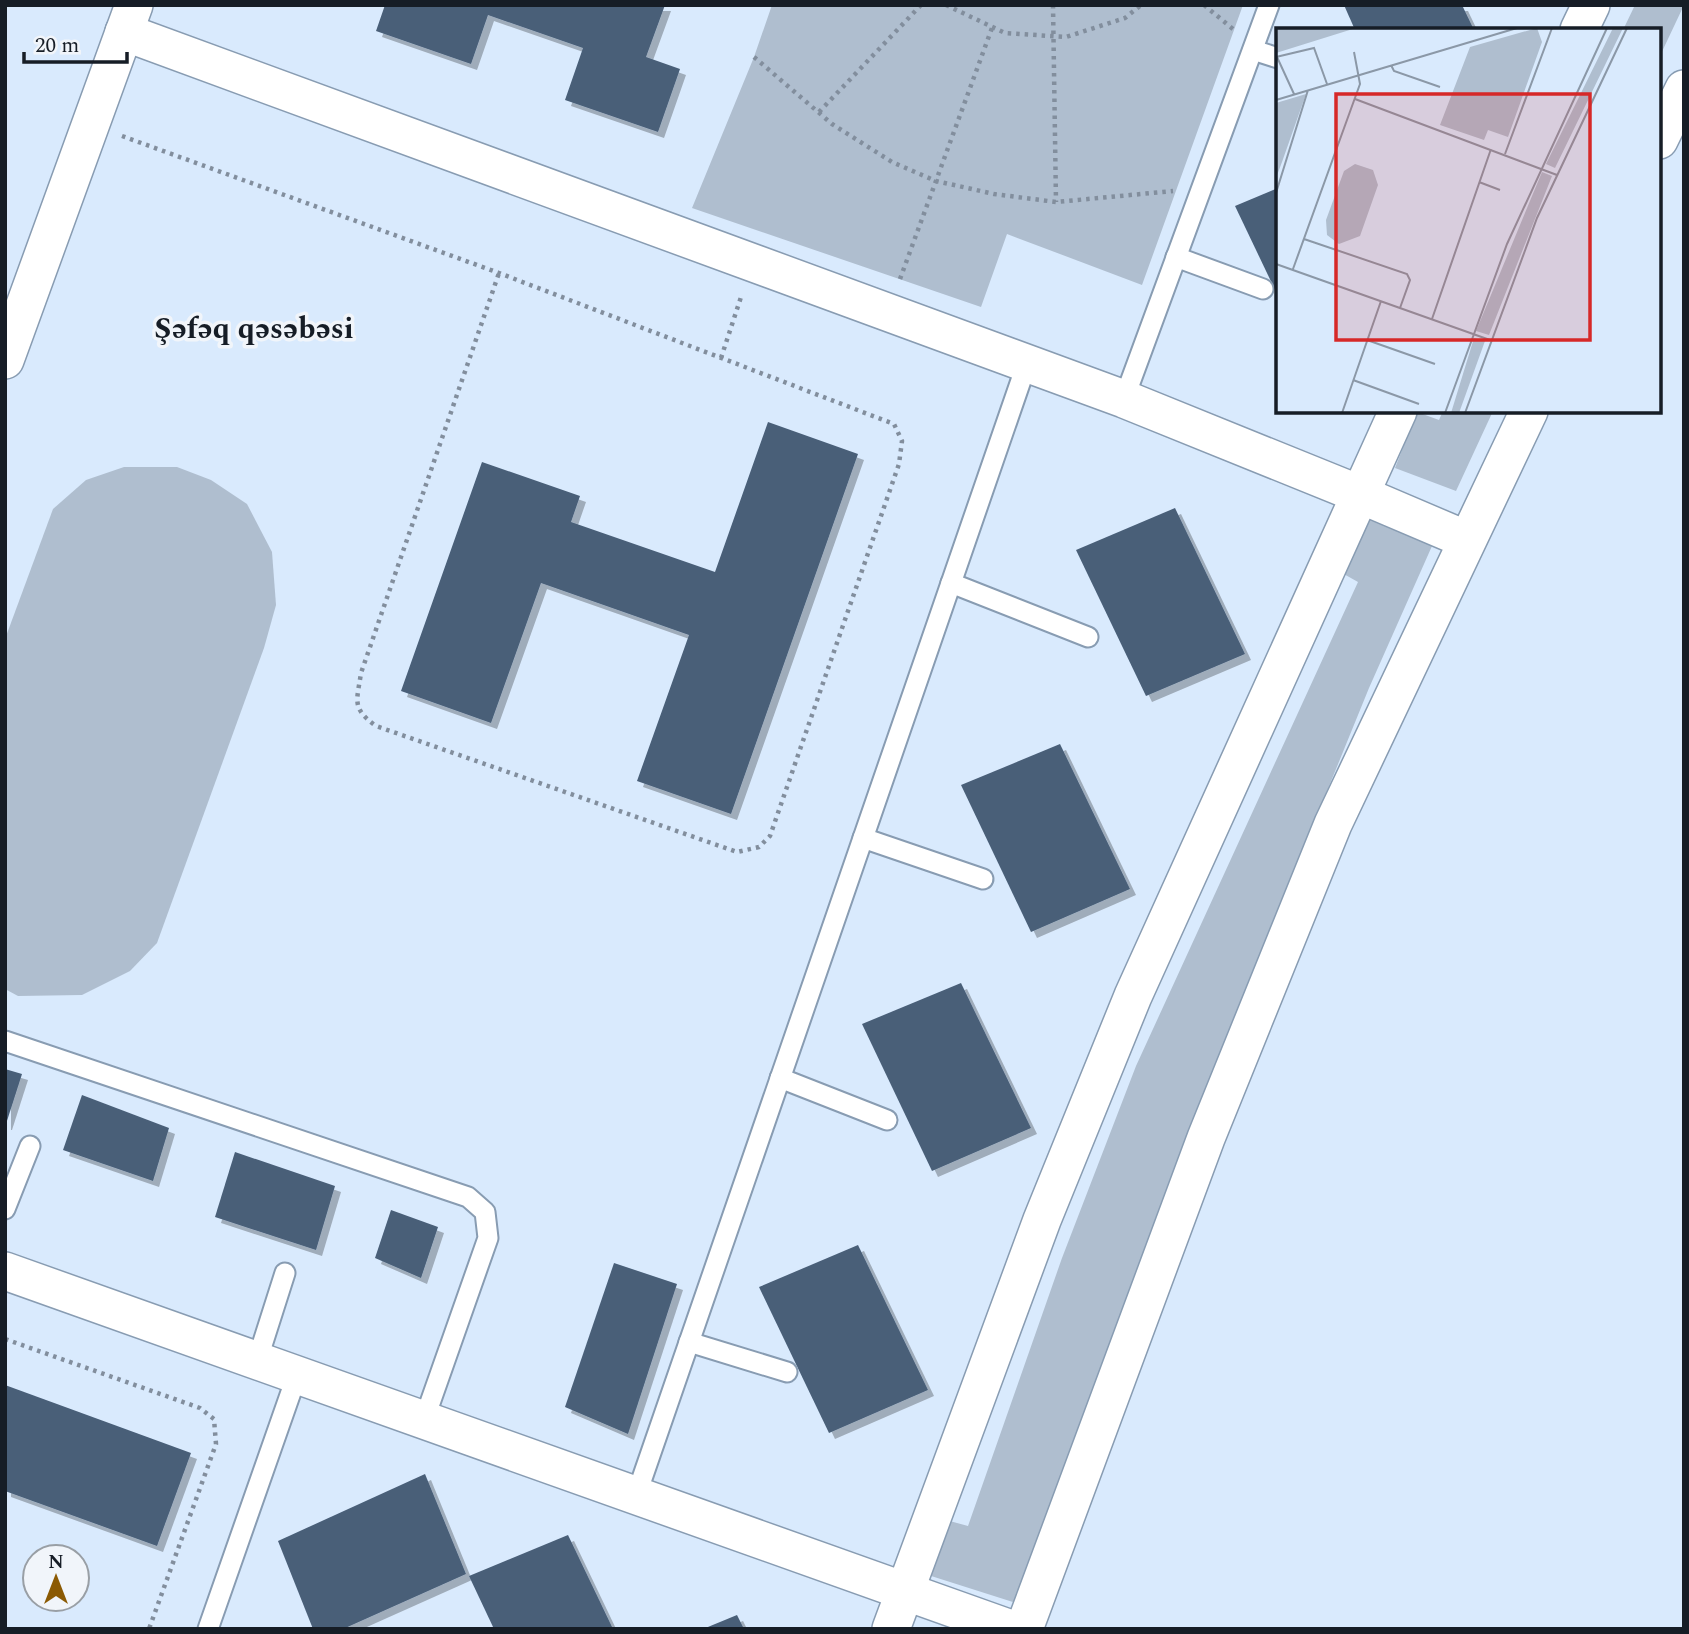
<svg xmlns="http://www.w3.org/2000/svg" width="1689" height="1634" font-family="Spectral,serif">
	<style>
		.green { fill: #afbecf }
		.building { fill: #495f78; filter: url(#shadow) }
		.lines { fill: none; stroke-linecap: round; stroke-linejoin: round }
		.lane-casing { stroke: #889cb2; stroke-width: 23 }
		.street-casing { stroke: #889cb2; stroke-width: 40 }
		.path { stroke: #828e9d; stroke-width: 4.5; stroke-dasharray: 3.5 5; stroke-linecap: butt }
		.lane { stroke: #fff; stroke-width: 19 }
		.street { stroke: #fff; stroke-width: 37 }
		.labels { text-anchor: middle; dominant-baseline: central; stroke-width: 7; stroke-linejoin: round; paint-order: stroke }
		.quarter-label { font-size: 30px; font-weight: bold; fill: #161d26; stroke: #f1f5fa }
		.inset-road { fill: none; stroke: #8b98a7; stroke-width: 2 }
		.view { fill: #d62828; fill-opacity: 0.15; stroke: #d62828; stroke-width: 3.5 }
		.inset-edge { fill: none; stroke: #161d26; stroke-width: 3.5 }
	</style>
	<defs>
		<filter id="shadow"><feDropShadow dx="6" dy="6" stdDeviation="0" flood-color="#0004"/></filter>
	</defs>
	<rect width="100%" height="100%" fill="#d9eafd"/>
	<g class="green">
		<path d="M772,5H1243L1142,285L1007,234L981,307L692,208L754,57Z"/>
		<path d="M1635,5H1684L1659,58V30H1623Z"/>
		<path d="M1443,411H1493L1456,491L1395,468L1417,412L1439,420Z"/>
		<path d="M124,467H177L211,480L247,504L272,552L276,605L264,648L157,943L130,971L82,995L18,996L5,989V639L53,509L86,480Z"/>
		<path d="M1369,517L1432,546L1369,688L1193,1120L1016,1603L928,1575L946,1520L968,1526L1062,1258L1136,1066L1358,582L1342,573Z"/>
	</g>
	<g class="building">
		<path d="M385,5H665L646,57L680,69L658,132L565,100L583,48L488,15L471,64L376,31Z"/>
		<path d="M1344,5H1462L1474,30H1355Z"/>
		<path d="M1278,188V296L1235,206Z"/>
		<path d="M768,422L858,454L731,814L637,781L689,635L541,583L491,723L401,691L482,462L580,496L571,522L715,572Z"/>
		<path d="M1175,508L1245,654L1146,696L1076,550Z"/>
		<path d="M1060,744L1130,889L1031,932L961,785Z"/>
		<path d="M961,983L1031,1128L932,1171L862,1024Z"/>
		<path d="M5,1069L22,1074L6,1124H5Z"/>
		<path d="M82,1095L169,1128L153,1181L63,1150Z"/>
		<path d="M235,1152L335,1186L316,1250L215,1217Z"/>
		<path d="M391,1210L438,1227L421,1278L375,1258Z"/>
		<path d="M858,1245L928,1390L829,1433L759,1287Z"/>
		<path d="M614,1263L677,1284L628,1434L565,1407Z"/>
		<path d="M5,1385L191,1453L157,1546L5,1491Z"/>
		<path d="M425,1474L466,1574L343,1629H313L278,1541Z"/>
		<path d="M568,1535L613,1629H494L469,1576Z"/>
		<path d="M737,1615L744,1629H703Z"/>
	</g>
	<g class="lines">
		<g class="lane-casing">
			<g id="lane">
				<path d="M1253,50L1278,58"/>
				<path d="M1176,257L1263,289"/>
				<path d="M1124,399L1269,5"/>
				<path d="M951,583L1088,637"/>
				<path d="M863,838L983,879"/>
				<path d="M5,1041L468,1197L485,1212L488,1238L424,1420"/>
				<path d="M780,1078L887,1120"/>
				<path d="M5,1209L30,1146"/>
				<path d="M689,1342L787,1372"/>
				<path d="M257,1361L285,1273"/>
				<path d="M636,1496L1027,363"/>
				<path d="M208,1629L297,1375"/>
			</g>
		</g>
		<g class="street-casing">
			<g id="street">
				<path d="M1579,30L1591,5"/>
				<path d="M124,32L1124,399L1359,494L1467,540"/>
				<path d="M1659,140L1684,89"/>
				<path d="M5,360L134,5"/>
				<path d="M5,1271L1011,1629"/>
				<path d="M891,1629L1042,1220L1133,996L1398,411"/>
				<path d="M1024,1629L1206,1138L1333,824L1529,411"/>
			</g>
		</g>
		<g class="path">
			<path d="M946,5L1005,33L1066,37L1125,18L1141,5"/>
			<path d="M1053,5L1056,202"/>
			<path d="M1204,5L1233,29"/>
			<path d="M754,57L832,124L892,162L936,181L994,194L1056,202L1173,191"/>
			<path d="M819,112L921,5"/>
			<path d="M122,136L499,273L894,424L902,441L899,464L770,836L759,847L737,852L376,726C351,708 357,701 361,673L499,273"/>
			<path d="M900,279L992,28"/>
			<path d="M721,358L741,297"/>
			<path d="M5,1339L200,1408L214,1419L216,1444L149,1629"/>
		</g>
		<use href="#lane" class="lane"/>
		<use href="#street" class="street"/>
	</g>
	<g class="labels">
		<g class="quarter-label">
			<text x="254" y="329">Şəfəq qəsəbəsi</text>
		</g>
	</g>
	<g transform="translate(1276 28)">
		<rect width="385" height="385" fill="#d9eafd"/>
		<path d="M80,0L0,25L2,0ZM261,0L266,14L232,109L212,102L208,112L164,97L194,19ZM337,0H347L279,140L270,136ZM30,66L6,134L0,150V75ZM79,136L97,142L102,157L84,208L63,216L51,207L50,192L68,143ZM266,144L276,148L213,307L200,303ZM198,310L209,313L183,385H175Z" fill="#afbecf"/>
		<path class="inset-road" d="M0,29L38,20L51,56M1,29L18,66M115,37L118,43L164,59M79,71L281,147M0,72L241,0M229,126L276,0M203,154L224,162M0,165L32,62M28,211L131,246L134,252L124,280M0,236L214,312M17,241L84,56L78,24M156,291L215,121M91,312L159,336M77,352L143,376M66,385L105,273M169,385L231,216L331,0M189,385L261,190L351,0"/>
		<path class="view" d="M60,66H314V312H60Z"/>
		<rect width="385" height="385" class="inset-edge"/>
	</g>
	<rect width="1689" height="1634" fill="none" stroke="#161d26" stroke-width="14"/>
	<g transform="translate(56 1578)"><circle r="33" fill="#f1f5fa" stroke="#999fa5" stroke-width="2"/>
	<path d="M0-5L12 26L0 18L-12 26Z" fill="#8b5a03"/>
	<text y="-10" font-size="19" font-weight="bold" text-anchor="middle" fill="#161d26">N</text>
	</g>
	<path d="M24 52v10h103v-10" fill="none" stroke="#161d26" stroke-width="3.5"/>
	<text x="35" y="52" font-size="21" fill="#161d26" stroke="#f1f5fa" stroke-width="5" paint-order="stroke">20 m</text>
</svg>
